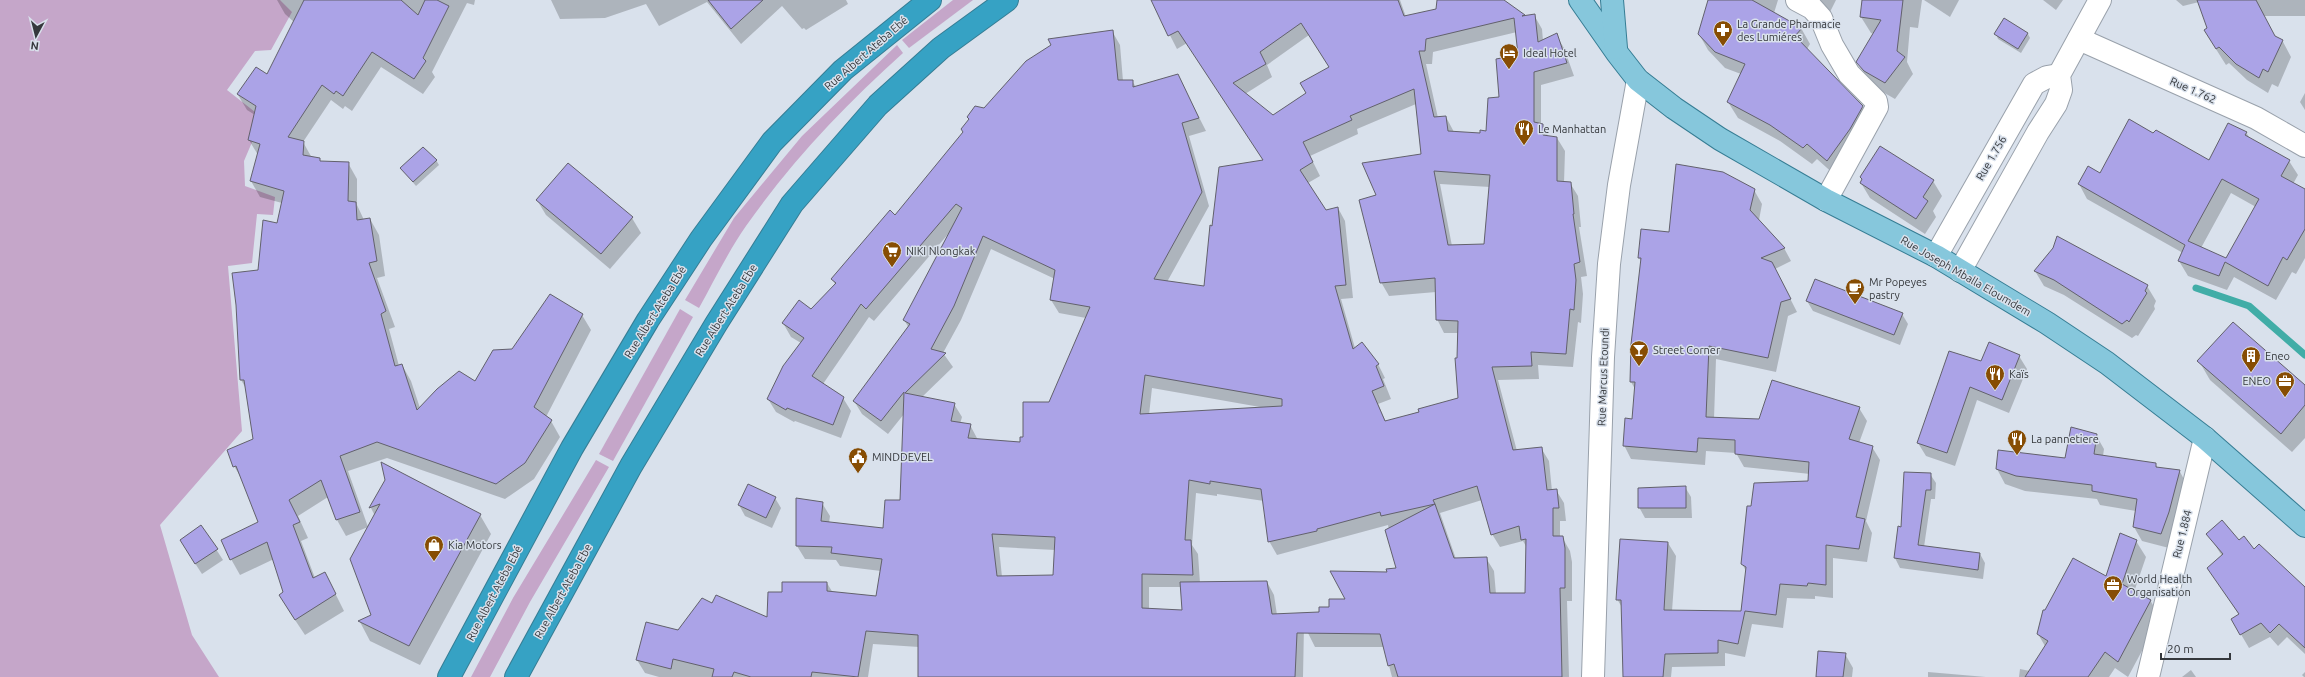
<svg xmlns="http://www.w3.org/2000/svg" width="2305" height="677" font-family="Ubuntu,sans-serif">
	<style>
		.green { fill: #c5a6c9 }
		.shadow { fill: #0003; fill-rule: evenodd }
		.lines { fill: none; stroke-linecap: round; stroke-linejoin: round }
		.stream { stroke: #41ada7; stroke-width: 7 }
		.building { fill: #aba3e7; stroke: #62616c; fill-rule: evenodd }
		.minor-casing { stroke: #99a1ab; stroke-width: 24 }
		.major-casing { stroke: #367d94; stroke-width: 24 }
		.highway-casing { stroke: #367d94; stroke-width: 24 }
		.minor { stroke: #fff; stroke-width: 22 }
		.major { stroke: #86c7dc; stroke-width: 22 }
		.highway { stroke: #36a2c4; stroke-width: 22 }
		.labels { text-anchor: middle; dominant-baseline: central; stroke-width: 3; stroke-linejoin: round; paint-order: stroke }
		.poi-label { font-size: 11px; fill: #35383c; stroke: #d9e1ec; text-anchor: start }
		.street-label { font-size: 11px; fill: #35383c; stroke: #d9e1ec }
	</style>
	<rect width="100%" height="100%" fill="#d9e1ec"/>
	<g class="green">
		<path d="M0,0H280L292,12L271,50L255,51L227,90L255,112L258,128L244,161L245,186L275,197L273,215L257,214L252,263L228,266L242,431L160,525L192,635L219,677H0Z"/>
		<path d="M953,0H973L909,48L902,40Z"/>
		<path d="M897,45L903,53C845,105 791,162 746,226C728,252 714,281 699,308L685,300L734,218L802,136Z"/>
		<path d="M680,309L693,317L613,461L599,454Z"/>
		<path d="M596,460L609,467L530,602L490,677H471L513,598Z"/>
	</g>
	<g class="shadow">
		<path d="M277,0H475L474,5L467,3L432,72L435,77L423,94L381,67L352,111L345,106L343,109L331,100L303,142L312,158L319,159L321,162L348,163L357,179V205L364,220L370,219L379,235L385,276L377,278L395,327L389,329L399,366L402,365L411,381L420,408L475,382L513,350L582,315L591,330L546,417L551,421L560,437L534,479L505,499L387,458L348,471L368,527L346,536L337,520L328,497L298,516L308,538L301,541L315,578L325,573L344,611L305,635L289,611L274,559L240,575L231,559L259,522L243,481L234,466L254,440L247,390L241,380L259,271L278,224L282,203L260,197L251,181L258,155L249,140L255,115L247,110L238,95L267,75L294,22L285,14Z"/>
		<path d="M551,0H846L848,4L806,30L804,28L802,29L782,6L741,44L707,2L659,26L646,4L605,18L560,19Z"/>
		<path d="M1163,0H1400L1406,17L1437,10L1438,0H1502L1524,16L1534,15L1542,29L1543,41L1556,35L1564,48L1574,76L1541,85V125L1549,137L1557,138L1565,151L1564,183H1570L1578,196L1581,227H1579L1587,276L1581,277L1583,294L1581,323L1578,322L1573,367L1538,365L1539,379L1498,380L1517,451L1541,448L1549,461L1552,491L1556,490L1564,503L1566,521H1560V537H1562L1570,551L1572,562V601H1567L1569,677H1392L1384,647H1315L1308,633L1320,613L1347,600L1397,569L1388,525L1277,555L1269,541L1264,501L1217,494V496L1196,493L1192,545L1198,554L1200,583L1267,582L1274,595L1277,615L1304,626L1303,677H919V647L873,644L868,677H659L645,673L637,660L712,604L768,619L783,594L827,583L833,593L877,597L881,571L840,566L836,560L805,559L797,546L822,503L830,516L829,523L884,529L900,501L904,414L888,434L862,414L854,401L909,328L904,320L949,233L874,321L869,317L823,384L843,398L851,411L841,438L795,421L794,422L776,412L768,399L801,343L791,337L783,323L811,310L835,284L832,279L895,216L985,109L1112,31L1120,45L1123,81H1132L1136,87L1178,76L1206,131L1189,136L1209,206L1167,282L1205,287L1213,228L1264,161L1187,43L1177,49L1154,4ZM1517,32L1520,55L1487,132L1481,135L1454,132L1446,117L1438,118L1426,64H1432L1433,52ZM1309,35L1330,68L1307,94L1273,116L1245,94L1272,77L1267,65ZM1416,104L1422,155L1377,196L1381,282L1389,296L1436,292L1437,319L1444,333H1459V399L1386,422L1378,404L1391,399L1383,379L1385,378L1378,364L1355,348L1341,299L1353,298L1345,221L1338,208L1325,212L1308,183L1320,176L1310,156L1358,134L1357,129ZM1440,184L1490,187L1484,245L1452,246ZM991,249L1055,279L1051,300L1059,313L1086,318L1049,403L1021,443L978,440L970,425L960,424L962,417L954,404L922,397L953,367L943,353L961,320ZM1152,388L1260,407V408L1149,415ZM1482,500L1492,534L1500,547L1523,541L1527,548L1526,594H1496L1494,571L1486,558L1456,559L1440,513ZM999,547L1055,550L1054,576L1002,577ZM1149,587H1181L1183,611L1149,610Z"/>
		<path d="M1709,0H1778L1774,13L1801,28L1810,44L1807,49L1862,107L1872,123L1836,176L1817,159L1812,164L1780,141L1738,118L1728,102L1741,74L1725,68L1708,50L1699,34Z"/>
		<path d="M1805,0H1836L1830,12Z"/>
		<path d="M1863,0H1922L1918,28L1910,27L1907,62L1913,74L1895,99L1874,87L1857,62L1874,34L1871,33L1861,17Z"/>
		<path d="M1924,0H1959L1950,17Z"/>
		<path d="M2043,0H2063L2056,10Z"/>
		<path d="M2176,0H2305V16H2264L2275,37L2282,40L2291,57L2278,87L2272,84L2268,93L2247,80L2229,63L2226,65L2214,46L2199,2L2183,6Z"/>
		<path d="M1996,34H2028L2030,38L2021,53L1998,39Z"/>
		<path d="M2305,93V110L2300,102Z"/>
		<path d="M2246,132L2250,139L2289,161L2298,175L2293,184L2305,190V258L2296,274L2292,272L2276,300L2234,277L2227,290L2188,276L2179,261L2183,253L2087,199L2079,184L2100,174L2154,134L2209,162ZM2231,193L2256,207L2226,259L2201,248Z"/>
		<path d="M436,160L439,165L416,186L401,168Z"/>
		<path d="M1861,177L1933,181L1942,196L1933,211L1936,217L1925,234L1870,198L1861,183L1863,180Z"/>
		<path d="M1754,190L1762,204L1759,220L1784,248L1791,261L1775,269L1797,312L1788,316L1776,372L1716,359L1714,419L1759,420L1859,408L1867,421L1859,443L1872,447L1880,460L1866,521L1872,533L1867,562L1833,558V598L1815,596V599L1787,598L1783,628L1752,624L1745,657L1725,653V666L1672,667L1671,677H1624L1623,609L1617,599L1668,543L1676,556L1672,611L1741,612L1746,571L1742,564L1752,507L1809,482L1810,474L1744,467L1736,453L1706,451L1705,465L1631,459L1624,445L1633,420L1635,389L1631,382L1642,262L1639,258L1670,234Z"/>
		<path d="M537,200L632,218L641,233L610,269L546,215Z"/>
		<path d="M2035,271L2147,286L2156,301L2154,306L2155,309L2138,336L2136,335L2132,338L2064,295L2044,286Z"/>
		<path d="M1807,301L1902,314L1908,324L1900,345L1813,311Z"/>
		<path d="M2019,356L2027,369L2009,413L1977,400L1955,466L1926,456L1918,443L1982,362Z"/>
		<path d="M2199,361L2305,386V438L2292,452L2210,380Z"/>
		<path d="M2096,435L2104,449L2103,456L2155,464L2158,468L2179,470L2187,485L2169,548L2142,541L2134,527L2136,511L2100,505L2097,499L2025,491L2005,484L1997,469L2066,459Z"/>
		<path d="M1930,474L1936,483L1935,499H1931L1924,547L1980,554L1985,563L1983,579L1900,568L1895,558L1899,528H1901Z"/>
		<path d="M386,480L480,515L491,534L420,665L370,641L360,622L373,616L375,516L371,508Z"/>
		<path d="M1685,487L1691,497L1692,518H1645L1639,507Z"/>
		<path d="M775,498L781,508L772,528L745,516L739,505Z"/>
		<path d="M201,526L223,560L202,574L187,551Z"/>
		<path d="M2208,534L2239,541L2305,589V654L2287,637L2278,646L2270,637L2249,648L2232,619L2239,615L2209,568L2222,556Z"/>
		<path d="M2136,541L2146,557L2134,592L2150,600L2160,617L2128,677L2115,668L2109,677H2019L2020,669L2030,671L2045,646L2038,634L2106,577Z"/>
		<path d="M1845,654L1853,668L1852,677H1817Z"/>
		<path d="M2191,670L2196,677H2182Z"/>
		<path d="M1928,672L1986,677H1928Z"/>
		<path d="M2305,672V677H2304L2302,675Z"/>
	</g>
	<g class="lines">
		<path class="stream" d="M2196,288L2249,306L2305,355"/>
	</g>
	<g class="building">
		<path d="M304,0H401L418,15L425,0H437L449,6L423,58L426,61L414,79L372,52L343,96L336,91L334,94L322,85L288,137L304,141L303,155L320,158V161L349,162L348,201L356,202L357,220L370,218L377,261L369,263L386,311L381,314L395,366L402,364L417,410L437,389L459,371L475,381L493,350L512,349L550,294L583,314L534,407L552,420L525,463L496,484L377,442L340,456L360,512L336,520L321,480L289,500L300,522L293,525L313,578L325,572L336,594L295,620L279,595L283,592L267,542L230,560L221,540L258,522L236,466L233,467L227,450L253,439L244,380H240L236,305L232,273L258,270L263,220L277,223L284,191L250,181L260,144L248,140L256,106L237,94L256,67L267,74Z"/>
		<path d="M708,0H763L731,29Z"/>
		<path d="M1151,0H1398L1404,16L1436,9L1437,0H1504L1525,15L1522,16L1535,14L1538,42L1557,33L1567,63L1534,72V122L1543,124V135L1557,137V181L1571,182L1574,214H1573L1580,262L1574,264L1576,280L1574,310L1570,309L1566,354L1531,352L1532,366L1492,367L1513,450L1542,447L1547,490L1557,489L1559,508H1553V536H1563L1565,548V588H1560L1562,677H1398L1394,664L1388,666L1380,634L1297,633L1295,677H918V635L866,631L858,677L812,672L811,677H751L734,672L732,677H712L714,669L673,659L671,669L636,660L646,622L678,630L702,598L712,603L716,595L767,617L768,592H782V582H827V591L876,596L882,559L831,553L832,547L796,546V498L823,502L821,521L883,528L885,500H900L904,392L881,421L853,401L910,324L903,320L962,208L956,204L866,309L861,304L812,376L844,397L833,425L787,408L786,410L767,399L783,366L804,338L782,323L799,300L811,309L836,283L831,279L890,210L895,215L963,132L961,129L969,119L967,117L975,106L984,108L1026,61L1051,45L1048,39L1113,30L1118,80H1133V87L1178,74L1199,118L1182,123L1202,192L1154,279L1204,286L1210,225L1212,226L1219,167L1263,160L1178,31L1168,36ZM1514,18L1518,55L1496,59L1499,97L1488,98L1486,131L1480,130V133L1448,131L1446,116L1434,117L1419,51H1425L1426,39ZM1301,23L1329,67L1300,83L1306,93L1273,115L1233,83L1266,64L1260,52ZM1414,89L1421,154L1362,163L1376,195L1359,200L1380,283L1435,278L1436,320L1458,321L1457,358H1455L1458,398L1418,409L1419,412L1385,421L1372,391L1384,386L1376,366L1379,364L1362,342L1353,349L1335,286L1346,285L1338,207L1326,210L1300,170L1313,162L1303,142L1352,120L1350,116ZM1434,171L1490,175L1484,244L1448,245ZM983,236L1055,270L1050,300L1090,307L1049,402H1023V437H1020V442L968,438L971,424L951,421L955,403L905,393L946,353L931,349L954,306ZM1145,375L1282,399V406L1140,414ZM1189,480L1210,484V481L1261,489L1268,542L1317,531V529L1380,512L1381,516L1435,504L1433,500L1477,486L1491,535L1519,526L1521,540L1526,539L1525,593H1490L1487,557L1454,558L1435,504L1385,530L1396,568L1386,569L1387,572L1330,571L1345,599H1329V607H1319V612L1272,614L1267,581L1180,582L1182,610L1142,608V574L1193,575L1191,540H1185ZM992,534L1055,537L1053,575L997,576Z"/>
		<path d="M1708,0H1752L1802,28L1795,36L1863,106L1850,129L1827,161L1807,144L1803,148L1770,125L1727,102L1745,64L1715,52L1698,34Z"/>
		<path d="M1862,0H1903L1897,51L1905,57L1885,83L1864,71L1856,62L1881,20L1860,17Z"/>
		<path d="M2197,0H2256L2275,36L2283,40L2268,72L2263,69L2259,78L2236,64L2219,47L2216,49L2204,30L2207,28Z"/>
		<path d="M2004,18L2028,33L2018,49L1994,34Z"/>
		<path d="M2129,119L2153,133L2156,130L2209,160L2228,123L2247,132L2245,135L2290,160L2281,176L2305,189V229L2287,260L2283,257L2268,286L2225,262L2219,276L2178,261L2185,245L2078,184L2088,166L2100,173ZM2222,179L2259,199L2226,258L2188,241Z"/>
		<path d="M1880,146L1934,180L1923,197L1928,201L1916,219L1860,183L1862,179L1860,177Z"/>
		<path d="M423,147L437,160L413,182L400,168Z"/>
		<path d="M568,163L633,217L601,254L536,200Z"/>
		<path d="M1676,164L1723,172L1755,189L1750,210L1785,248L1761,258L1772,262L1791,299L1781,302L1768,358L1709,346L1706,417L1759,419L1772,380L1860,407L1849,439L1873,446L1856,517L1865,519L1859,549L1826,545V585L1808,583L1807,586L1780,584L1776,615L1745,611L1738,644L1718,640V653L1665,654L1663,677H1623L1621,600H1616L1620,539L1668,542L1664,610L1741,611L1746,567L1741,564L1747,506H1751L1754,483L1808,481L1809,462L1735,454V440L1698,438L1697,452L1623,446L1625,418L1632,419L1635,382H1630L1631,344L1641,258H1638L1641,229L1669,232Z"/>
		<path d="M2057,236L2148,285L2145,291L2147,293L2129,322L2127,320L2122,324L2054,280L2034,271L2053,248Z"/>
		<path d="M1815,279L1903,313L1894,335L1806,301Z"/>
		<path d="M2233,322L2305,385V405L2281,434L2197,361Z"/>
		<path d="M1989,342L2020,355L2002,400L1970,387L1947,453L1917,443L1949,351L1981,361Z"/>
		<path d="M2071,427L2097,434L2094,454L2156,463V467L2180,470L2169,512L2161,534L2133,527L2137,499L2092,491V485L2016,476L1996,469L1998,450L2065,458Z"/>
		<path d="M381,462L481,514L409,646L358,621L371,615L350,559L380,504L369,508L385,480Z"/>
		<path d="M1904,472L1931,473V490H1926L1918,545L1980,553L1978,570L1894,558L1898,526L1901,527Z"/>
		<path d="M748,484L776,497L766,518L738,505Z"/>
		<path d="M1686,486V508H1638V488Z"/>
		<path d="M2222,520L2239,540L2244,536L2254,549L2259,544L2305,587V648L2279,624L2270,633L2261,623L2240,635L2231,619L2239,614L2207,568L2223,554L2206,534Z"/>
		<path d="M201,525L218,549L195,564L180,540Z"/>
		<path d="M2120,533L2137,540L2122,584L2151,600L2118,662L2105,652L2088,677H2025L2048,641L2037,634L2043,610H2045L2073,558L2106,576Z"/>
		<path d="M1818,651L1846,653L1843,677H1816Z"/>
	</g>
	<g class="lines">
		<g class="minor-casing">
			<g id="minor">
				<path d="M1797,0L1812,8L1821,18L1832,45L1849,74L1876,101L1877,107L1826,200"/>
				<path d="M2079,39L2256,118L2305,146"/>
				<path d="M1936,256L2034,84L2047,77L2059,75"/>
				<path d="M1960,271L2038,132L2056,104L2061,90L2059,75L2100,0"/>
				<path d="M1593,677L1603,357L1609,264L1619,185L1638,80"/>
				<path d="M2148,677L2205,438"/>
			</g>
		</g>
		<g class="major-casing">
			<g id="major">
				<path d="M1580,0L1617,53L1638,80L1674,108L1720,139L1826,200L1936,256L2047,323L2107,363L2205,438L2305,526"/>
				<path d="M1612,0L1616,48"/>
			</g>
		</g>
		<g class="highway-casing">
			<g id="highway">
				<path d="M449,677L572,448L648,320L701,239L772,142L843,70L930,0"/>
				<path d="M516,677L631,466L716,324L792,204L878,105L941,48L1007,0"/>
			</g>
		</g>
		<use href="#minor" class="minor"/>
		<use href="#major" class="major"/>
		<use href="#highway" class="highway"/>
	</g>
	<defs>
		<g id="pharmacy-pin" transform="scale(1)"><path d="M0 17L-7.5 6A9.5 9.5 0 1 1 7.5 6Z" fill="#874d03" stroke="#d9e1ec"/><path d="M-2-6h4v4h4v4h-4v4h-4v-4h-4v-4h4Z" fill="#fff"/></g>
		<g id="hotel-pin" transform="scale(1)"><path d="M0 17L-7.5 6A9.5 9.5 0 1 1 7.5 6Z" fill="#874d03" stroke="#d9e1ec"/><path d="M-6-4.5h1.5V1H6V5H4.5V3h-9V5H-6ZM-4 0a1.8 1.8 0 1 1 3.6 0ZM.5 0V-2.5h3Q6-2.5 6 0Z" fill="#fff"/></g>
		<g id="restaurant-pin" transform="scale(1)"><path d="M0 17L-7.5 6A9.5 9.5 0 1 1 7.5 6Z" fill="#874d03" stroke="#d9e1ec"/><path d="M-5-6h1v4h1v-4h1v4h1v-4h1v5L-1.5 .5V6h-2V.5L-5-1ZM5-6V6H3V1.5H1.5Q1.5-4 5-6Z" fill="#fff"/></g>
		<g id="supermarket-pin" transform="scale(1)"><path d="M0 17L-7.5 6A9.5 9.5 0 1 1 7.5 6Z" fill="#874d03" stroke="#d9e1ec"/><path d="M-6-5.5h2.5l.6 2H6L4.5 2H-2.5L-4.4-4H-6ZM-1.5 3.2a1.3 1.3 0 1 0 .1 0ZM3 3.2a1.3 1.3 0 1 0 .1 0Z" fill="#fff"/></g>
		<g id="cafe-pin" transform="scale(1)"><path d="M0 17L-7.5 6A9.5 9.5 0 1 1 7.5 6Z" fill="#874d03" stroke="#d9e1ec"/><path d="M-5.5-4.5H6V0H3Q3 3.5 0 3.5H-2.5Q-5.5 3.5-5.5 0ZM3-3.2v2h1.7v-2ZM-6 4.5H4V6H-6Z" fill="#fff"/></g>
		<g id="bar-pin" transform="scale(1)"><path d="M0 17L-7.5 6A9.5 9.5 0 1 1 7.5 6Z" fill="#874d03" stroke="#d9e1ec"/><path d="M-6-5H6L.8 .8V4.5H3.5V6h-7V4.5H-.8V.8Z" fill="#fff"/></g>
		<g id="building-pin" transform="scale(1)"><path d="M0 17L-7.5 6A9.5 9.5 0 1 1 7.5 6Z" fill="#874d03" stroke="#d9e1ec"/><path d="M-4-6H4V6H1V3H-1V6H-4ZM-2.5-4.3h1.7v1.8h-1.7ZM.8-4.3h1.7v1.8H.8ZM-2.5-1h1.7V.8h-1.7ZM.8-1h1.7V.8H.8Z" fill="#fff"/></g>
		<g id="office-pin" transform="scale(1)"><path d="M0 17L-7.5 6A9.5 9.5 0 1 1 7.5 6Z" fill="#874d03" stroke="#d9e1ec"/><path d="M-6-3h4V-5.5h4V-3h4V5H-6ZM-1-4.5V-3h2v-1.5ZM-6 0V1H6V0Z" fill="#fff"/></g>
		<g id="civic-pin" transform="scale(1)"><path d="M0 17L-7.5 6A9.5 9.5 0 1 1 7.5 6Z" fill="#874d03" stroke="#d9e1ec"/><path d="M-.6-6.5H3V-4.5H.6V-3L4-1V1h2V6H-6V1h2V-1L-.6-3ZM-1.2 2.5V6h2.4V2.5Z" fill="#fff"/></g>
		<g id="shop-pin" transform="scale(1)"><path d="M0 17L-7.5 6A9.5 9.5 0 1 1 7.5 6Z" fill="#874d03" stroke="#d9e1ec"/><path d="M-5-2.5h2.3a2.7 3.5 0 0 1 5.4 0H5L5.5 6h-11ZM-1.5-2.5h3a1.5 2.3 0 0 0-3 0Z" fill="#fff"/></g>
	</defs>
	<g fill-rule="evenodd">
		<use href="#pharmacy-pin" x="1723" y="30"/>
		<use href="#hotel-pin" x="1509" y="53"/>
		<use href="#restaurant-pin" x="1524" y="129"/>
		<use href="#supermarket-pin" x="892" y="251"/>
		<use href="#cafe-pin" x="1855" y="288"/>
		<use href="#bar-pin" x="1639" y="350"/>
		<use href="#building-pin" x="2251" y="356"/>
		<use href="#restaurant-pin" x="1995" y="374"/>
		<use href="#office-pin" x="2285" y="381"/>
		<use href="#restaurant-pin" x="2017" y="439"/>
		<use href="#civic-pin" x="858" y="457"/>
		<use href="#shop-pin" x="434" y="545"/>
		<use href="#office-pin" x="2113" y="585"/>
	</g>
	<g class="labels">
		<g class="poi-label">
			<text x="1737" y="24">La Grande Pharmacie<tspan x="1737" dy="13">des Lumiéres</tspan></text>
			<text x="1523" y="53">Ideal Hotel</text>
			<text x="1538" y="129">Le Manhattan</text>
			<text x="906" y="251">NIKI Nlongkak</text>
			<text x="1869" y="282">Mr Popeyes<tspan x="1869" dy="13">pastry</tspan></text>
			<text x="1653" y="350">Street Corner</text>
			<text x="2265" y="356">Eneo</text>
			<text x="2009" y="374">Kaïs</text>
			<text x="2271" y="381" text-anchor="end">ENEO</text>
			<text x="2031" y="439">La pannetiere</text>
			<text x="872" y="457">MINDDEVEL</text>
			<text x="448" y="545">Kia Motors</text>
			<text x="2127" y="579">World Health<tspan x="2127" dy="13">Organisation</tspan></text>
		</g>
		<g class="street-label">
			<text transform="translate(866 53) rotate(-41)">Rue Albert Ateba Ebé</text>
			<text transform="translate(2193 90) rotate(24)">Rue 1.762</text>
			<text transform="translate(1991 158) rotate(-60)">Rue 1.756</text>
			<text transform="translate(1966 276) rotate(30)">Rue Joseph Mballa Eloumdem</text>
			<text transform="translate(726 310) rotate(-58)">Rue Albert Ateba Ebe</text>
			<text transform="translate(655 312) rotate(-58)">Rue Albert Ateba Ebé</text>
			<text transform="translate(1603 377) rotate(-88)">Rue Marcus Etoundi</text>
			<text transform="translate(2182 534) rotate(-76)">Rue 1.884</text>
			<text transform="translate(563 591) rotate(-61)">Rue Albert Ateba Ebe</text>
			<text transform="translate(494 593) rotate(-62)">Rue Albert Ateba Ebé</text>
		</g>
	</g>
	<g transform="translate(36 36) rotate(187)" stroke="#d9e1ec" stroke-width="3" paint-order="stroke">
	<path d="M0-3L7 15L0 10L-7 15Z" fill="#35383c"/>
	<text y="-6" font-size="11" font-weight="bold" text-anchor="middle" fill="#35383c">N</text>
	</g>
	<path d="M2161 653v6h69v-6" fill="none" stroke="#35383c" stroke-width="2"/>
	<text x="2167" y="653" font-size="12" fill="#35383c" stroke="#d9e1ec" stroke-width="3" paint-order="stroke">20 m</text>
</svg>
